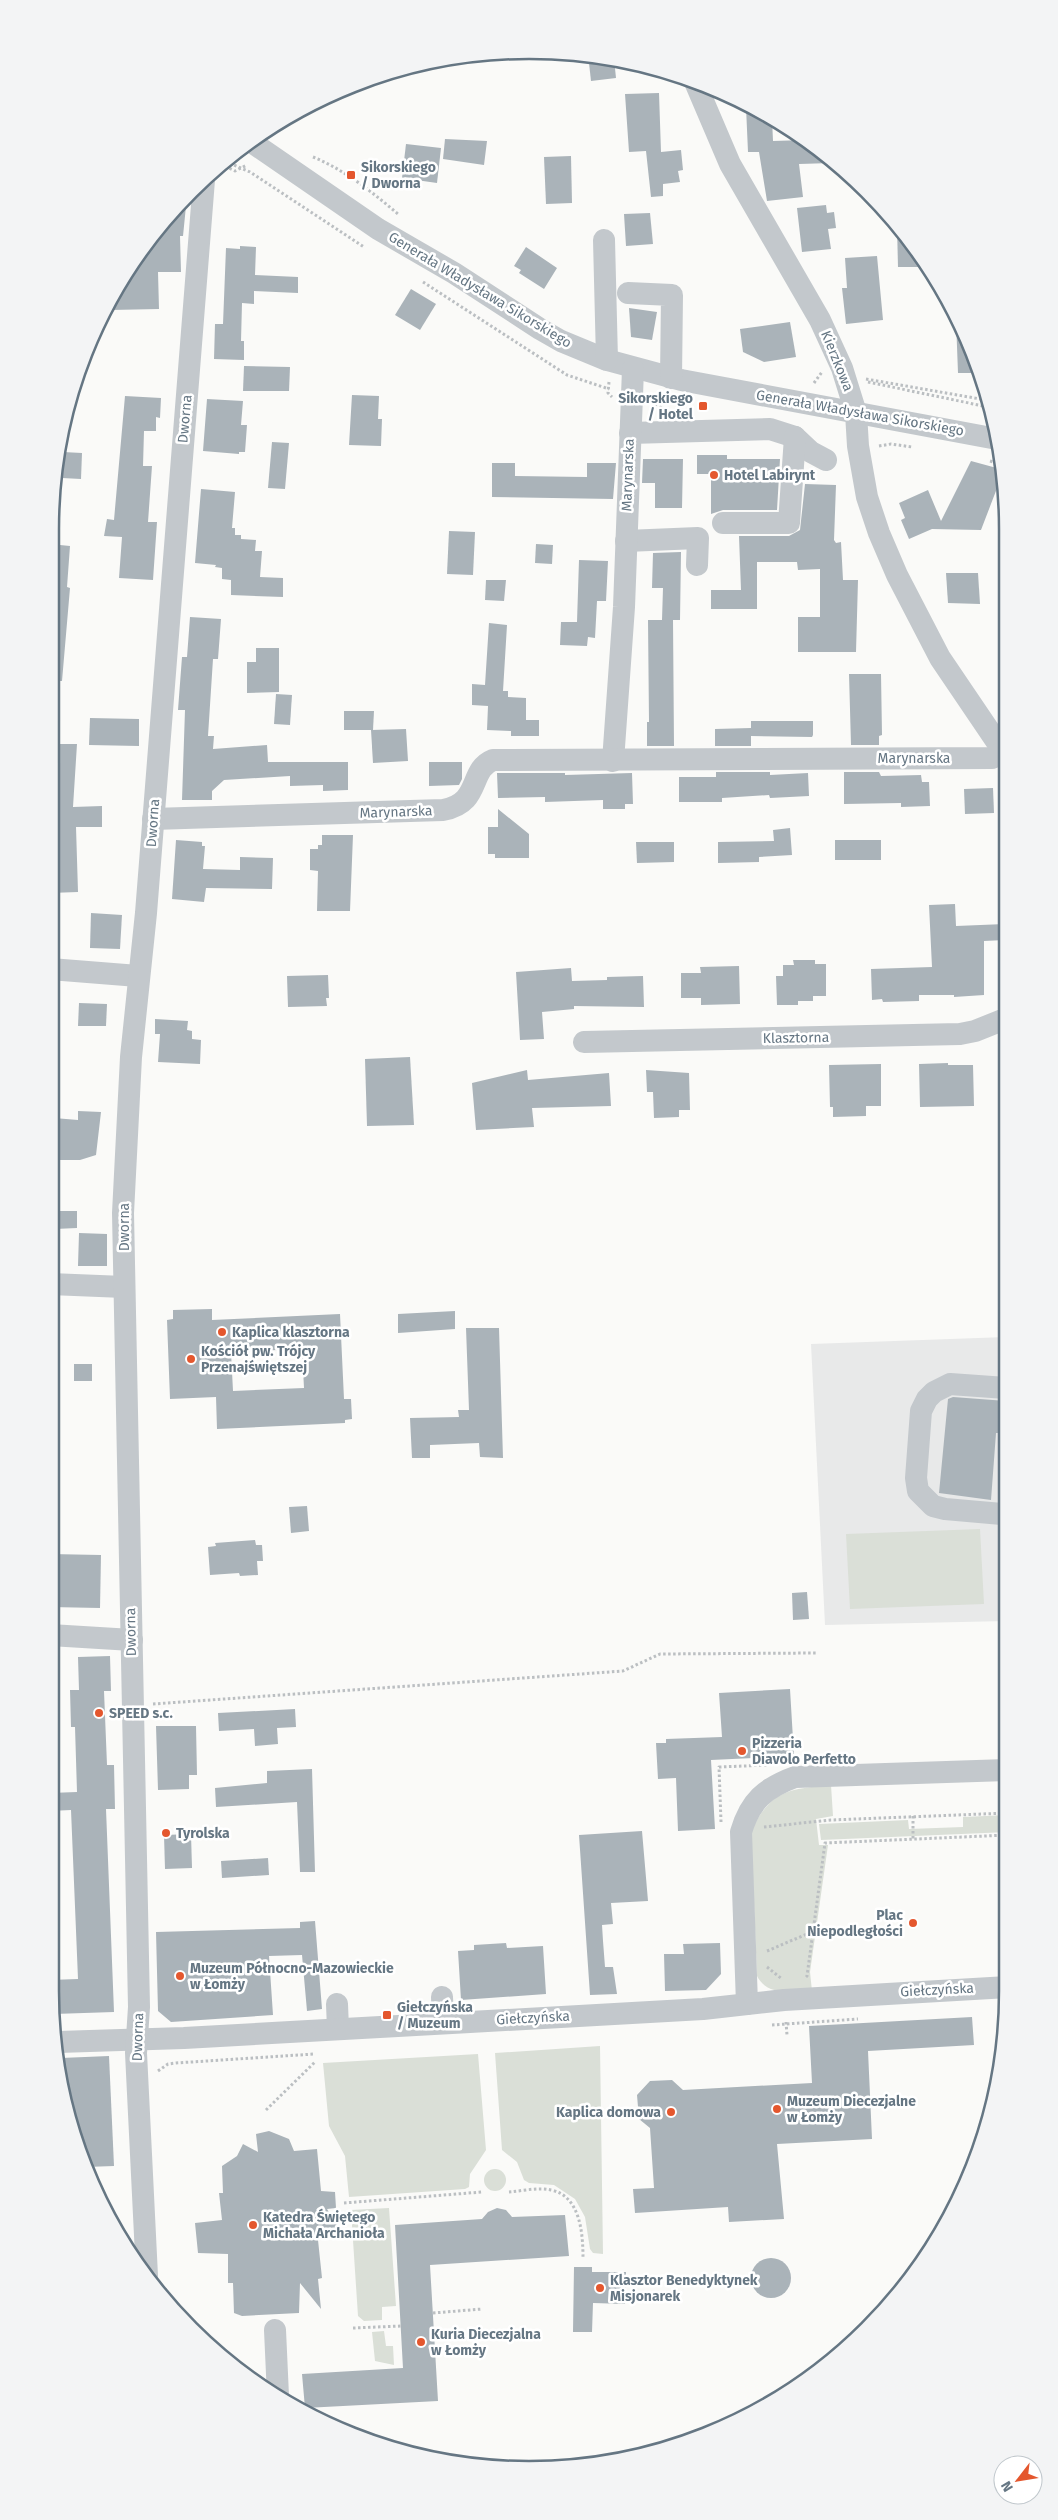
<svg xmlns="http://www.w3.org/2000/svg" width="1058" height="2520" font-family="'Fira Sans',sans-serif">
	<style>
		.built { fill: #e8e9e9 }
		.green { fill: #dadfd7 }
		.building { fill: #aab3b9; fill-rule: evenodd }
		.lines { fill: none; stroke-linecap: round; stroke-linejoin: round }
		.path { stroke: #bbbfc2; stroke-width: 3; stroke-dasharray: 2.5 2.5; stroke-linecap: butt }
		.minor { stroke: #c3c8cc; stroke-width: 22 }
		.poi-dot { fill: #e4572e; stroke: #fff; stroke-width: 2 }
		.labels { text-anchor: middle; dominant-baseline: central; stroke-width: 5; stroke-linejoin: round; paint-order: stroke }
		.poi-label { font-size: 14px; font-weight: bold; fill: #657683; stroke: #fff; text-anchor: start }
		.street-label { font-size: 14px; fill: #657683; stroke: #fff }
		.rim { fill: none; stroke: #657683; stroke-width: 2.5 }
	</style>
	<rect width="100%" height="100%" fill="#fafaf8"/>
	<path class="built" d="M1006,1337L1007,1621L825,1625L811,1344Z"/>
	<g class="green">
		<path d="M980,1529L984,1604L850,1609L846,1534Z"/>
		<path d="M831,1785L833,1816L816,1819L819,1845H828L810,1972L812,1991C791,1991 768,1997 757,1976L751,1831C771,1790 789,1789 831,1785Z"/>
		<path d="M1008,1815V1832L821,1840L819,1824L908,1820L909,1829L963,1827V1817Z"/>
		<path d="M600,2046L603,2254L593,2253L590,2249L585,2217L575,2199L554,2185L529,2183L524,2180L517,2162L502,2150L495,2053Z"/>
		<path d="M478,2054L486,2150L470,2174L469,2187L465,2189L349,2197L345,2156L329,2126L323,2063Z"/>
		<circle cx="495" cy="2180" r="11"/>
		<path d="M389,2208L396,2306L382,2307V2320L364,2321L358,2316L351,2210Z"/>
		<path d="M384,2331L386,2346H393L394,2365L375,2361L372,2332Z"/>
	</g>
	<g class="building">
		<path d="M588,54L614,59L616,78L591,81Z"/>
		<path d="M659,93L661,152L681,150L683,170L678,171L680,182L663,184V196L651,197L646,151L629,152L625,94Z"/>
		<path d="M746,107L772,119L773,141L805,140L832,163L799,164L803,197L767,201L759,152H748Z"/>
		<path d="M445,139L487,141L484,165L443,159Z"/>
		<path d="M406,144L441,148L437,183L402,178Z"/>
		<path d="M571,156L572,203L546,204L544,157Z"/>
		<path d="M187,196L183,236H180L181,272H158L159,309L111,310V307L106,308L114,290L169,213Z"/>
		<path d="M826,205L827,213L834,212L836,228L828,229L831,249L802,252L797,208Z"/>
		<path d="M650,213L653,244L626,246L624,214Z"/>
		<path d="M897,226L913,252L922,267H898Z"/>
		<path d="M240,246L256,247L255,275L298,277V293L254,291V304L242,303L241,341H244V360L214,359L215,324H223L226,248L240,249Z"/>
		<path d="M526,247L557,268L544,289L519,273L521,270L514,266Z"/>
		<path d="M877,256L883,320L846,324L842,288H847L845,258Z"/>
		<path d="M411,289L436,304L420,330L395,315Z"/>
		<path d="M629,308L657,312L652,340L631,337Z"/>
		<path d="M956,320L971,345L977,367H974L975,373H958Z"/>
		<path d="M790,322L796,357L764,362L743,352L740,329Z"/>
		<path d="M244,366L290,367L289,391H243Z"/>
		<path d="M352,395L379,396L378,419H382L381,446L349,445Z"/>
		<path d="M125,396L161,398L160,418L156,417V431H144L143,466H152L148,522H157L153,580L119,578L122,537L104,536L107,519L114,520Z"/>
		<path d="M207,399L243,401L241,425H247L245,452H239V454L203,451Z"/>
		<path d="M272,442L289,443L285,489L268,488Z"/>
		<path d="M63,452L82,453L81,479L62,478Z"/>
		<path d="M697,455H727V459H780L777,510H723L711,514V474H697Z"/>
		<path d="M643,459H683L682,508H655V483H642Z"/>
		<path d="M971,461L1004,470L981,530L932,529L909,539L901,520L905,518L899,503L928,490L941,521Z"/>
		<path d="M492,463H515V476L587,477V463H616L613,499L492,497Z"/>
		<path d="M805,484L836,485L834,540L836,543L841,542L843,580H858L856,652H798V617H820V569L798,570L797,562H757V609H711V590H741L739,536H789L800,530Z"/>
		<path d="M201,489L235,492L232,528H235V535H241V539L256,540L255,551H262L260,577L283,578V597L231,595V580L222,579V568L215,567L216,565L195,563Z"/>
		<path d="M449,531L475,532L473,575L447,574Z"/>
		<path d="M50,544L70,546L67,587L70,588L62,681H50Z"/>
		<path d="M536,544L553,545L552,564L535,563Z"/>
		<path d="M681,552L680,620H673L674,746H647V722H649L648,620H662L663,588H652L653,553Z"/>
		<path d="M579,560L608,561L606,601H597L595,638L588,637L587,646L560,645L561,622H577Z"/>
		<path d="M946,573H978L980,604L948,603Z"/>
		<path d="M486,580H506L504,601L485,600Z"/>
		<path d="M190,617L221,619L218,659H213L208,736H214L213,749L267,745L268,762H348V790L323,791V785L290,786V776L224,780L212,791V800H182L185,710H178L182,657H187Z"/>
		<path d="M489,623L507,625L503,691H508V697L526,698V720H539V736H511V731L487,730L488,706L472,705V684L485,685Z"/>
		<path d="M256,648H279V692L247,693V662H256Z"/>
		<path d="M849,674H881L882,735L879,736V745H851Z"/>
		<path d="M276,694L292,695L290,725L274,724Z"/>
		<path d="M344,711H374L373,730H344Z"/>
		<path d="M90,718L139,719V746L89,745Z"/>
		<path d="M751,721H813V735L812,737L751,736Z"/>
		<path d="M751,728V746H715V729Z"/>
		<path d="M406,729L408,761L373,763L371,730Z"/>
		<path d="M50,744H77L73,807L102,806V827H76L78,892L50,893Z"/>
		<path d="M429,762H462V779L459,785L429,786Z"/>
		<path d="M716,772H770V775L808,773L809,796L770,798L769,795L722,798V802H679V777H716Z"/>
		<path d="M844,772H879L881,776L921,775L922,782H929L930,806L901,807V803L844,804Z"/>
		<path d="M497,773H565V775L632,773L633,804H625V809H603V800L545,802V797L498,798Z"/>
		<path d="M993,788L994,813L965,814L964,789Z"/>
		<path d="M498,809L529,834V858H495V854H488V827H498Z"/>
		<path d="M790,828L792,855L759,857V862L718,863V842L774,841L773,830Z"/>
		<path d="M322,835H353L350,911H317L318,871L310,870V849H318V845H322Z"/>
		<path d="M176,840L202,842V846H205L203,869L240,870V857L273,858L272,889L206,888L204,902L172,899Z"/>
		<rect x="835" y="840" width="46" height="20"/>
		<path d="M636,842H674V862L637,863Z"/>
		<path d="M955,904L956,926L1005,924V940L984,941V995L954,997V995H919V1001L883,1002L882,999L872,1000L871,969L932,967L929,905Z"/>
		<path d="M91,913L122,915L120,949L90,948Z"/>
		<path d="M793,960H815V964H826V996H813V1001H798V1005H777L776,976H783V965H794Z"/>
		<path d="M739,966L740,1004L701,1005V998H681V973H701L700,967Z"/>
		<path d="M571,968L572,981L607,980V977L643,976L644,1007L574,1006V1009L542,1012L544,1039L520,1040L516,972Z"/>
		<path d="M328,975L329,998H326L327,1006L288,1007L287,976Z"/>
		<path d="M79,1003L107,1004L106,1026H78Z"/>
		<path d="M155,1019L188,1021L187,1030L192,1031V1039L201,1040L200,1064L158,1062L160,1034H155Z"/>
		<path d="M410,1057L414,1125L367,1126L365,1059Z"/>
		<path d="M948,1063V1065H973L974,1106L920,1107L919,1064Z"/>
		<path d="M881,1064V1106H866V1116L833,1117V1107H830L829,1065Z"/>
		<path d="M527,1070L528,1080L609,1073L611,1106L532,1108L534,1127L476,1130L472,1083Z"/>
		<path d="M646,1070L689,1073L690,1110H679V1117L654,1118L653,1092H647Z"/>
		<path d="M78,1111L101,1112L96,1155L80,1160H51L54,1118L78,1120Z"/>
		<path d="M56,1211H77V1228L55,1229Z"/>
		<path d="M79,1233L107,1234V1266H78Z"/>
		<path d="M212,1309V1320L340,1314L344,1399H351L352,1419L345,1420V1423L217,1429L216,1397L170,1399L167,1320L173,1319V1310ZM302,1349L304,1388L233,1391L231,1352Z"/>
		<path d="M455,1311V1329L398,1333V1314Z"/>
		<path d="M466,1328H499L503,1458L480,1457L479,1443L430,1445V1458H412L410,1418L459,1417L458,1410H469Z"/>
		<rect x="74" y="1364" width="18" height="17"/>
		<path d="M953,1397L1006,1401V1433H996L991,1500L939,1493L948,1399Z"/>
		<path d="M307,1506L309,1531L291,1533L289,1507Z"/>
		<path d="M255,1540L256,1545H262L263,1561H257L258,1575L240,1576L239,1573L210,1575L208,1547L216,1546L215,1543Z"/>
		<path d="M50,1554L101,1555L100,1608L50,1607Z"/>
		<path d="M807,1592L809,1619L793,1620L792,1593Z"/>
		<path d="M110,1656L111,1691H104L107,1765H114L115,1809H106L114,2012L54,2014L50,1980L78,1979L71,1810L50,1811V1793L77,1792L75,1727H71L70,1690H79L78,1657Z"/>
		<path d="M790,1689L794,1756L711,1760L715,1829L678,1831L676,1778L658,1779L656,1743H666V1739L722,1737L719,1693Z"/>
		<path d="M295,1709L296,1727L277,1728L278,1744L255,1746L254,1729L219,1731L218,1713Z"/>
		<path d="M156,1726H196L197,1775H189V1789L158,1790Z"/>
		<path d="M312,1769L315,1872H300L297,1802L216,1807L215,1788L267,1783V1771Z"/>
		<path d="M642,1831L648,1901L611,1903L613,1924L602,1925L603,1941L605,1967H613L617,1994L590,1995L579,1835Z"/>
		<path d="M191,1834L192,1868L165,1869L164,1835Z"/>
		<path d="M268,1858L269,1875L222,1878L221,1861Z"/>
		<path d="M315,1921L322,2009L307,2011L302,1955L269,1956L273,2015L171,2022L158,2011L156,1932L300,1928V1922Z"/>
		<path d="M506,1943L507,1948L543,1946L546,1994L461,2000L458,1951L474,1950V1945Z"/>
		<path d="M720,1943L721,1974L706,1990L665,1991L664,1954H684L683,1944Z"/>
		<path d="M972,2017L974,2045L868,2051L872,2139L777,2144L784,2219L729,2222L728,2207L635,2213L633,2189L654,2188L650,2128L639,2119L637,2095L650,2081L672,2080L683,2090L812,2083L809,2026Z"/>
		<path d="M109,2056L114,2166L86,2167L76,2145L61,2058Z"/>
		<path d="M269,2131L289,2139L294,2151L317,2149L321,2191L335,2192L336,2208L327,2209L338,2227L318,2240L322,2278L318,2279L321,2309L300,2283L299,2313L242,2316L234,2313L233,2283H228V2254L198,2253L195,2223L222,2220L219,2193H223L222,2166L237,2156L243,2144L258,2152L256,2134Z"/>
		<path d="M497,2208L506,2210L512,2217L565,2215L569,2256L430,2265L438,2401L305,2408L302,2374L403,2368L395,2225L482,2219L488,2212Z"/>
		<circle cx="771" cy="2278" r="20"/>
		<path d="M574,2267H592V2272H626L625,2304L593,2303L592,2332H573Z"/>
	</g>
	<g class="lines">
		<g class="path">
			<path d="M313,157C345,170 372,192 398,214"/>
			<path d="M225,161L250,172L364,247"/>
			<path d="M221,171L227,167L235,171L247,165"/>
			<path d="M423,282L567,375L609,389"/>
			<path d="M866,379L986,400"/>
			<path d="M609,382L608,393L612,397"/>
			<path d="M868,382L988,407"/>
			<path d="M814,383L822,372"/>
			<path d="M651,401L665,410"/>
			<path d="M879,446L891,444L912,447"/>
			<path d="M990,461L1004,465"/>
			<path d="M153,1704L623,1671L660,1654L816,1653"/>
			<path d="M913,1816V1839"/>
			<path d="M721,1822L719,1767L768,1765"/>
			<path d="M764,1827L831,1820L1008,1813"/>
			<path d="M767,1951L814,1931"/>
			<path d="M767,1967L782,1979"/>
			<path d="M806,1977L807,1976L825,1843L1008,1835"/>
			<path d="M786,2022L787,2035"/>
			<path d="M772,2025L858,2019"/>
			<path d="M158,2071L168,2064L176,2063L314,2054"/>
			<path d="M266,2110L315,2062"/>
			<path d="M509,2192C522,2191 538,2187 551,2190C581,2196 583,2235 583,2259"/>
			<path d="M344,2203L482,2192"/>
			<path d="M165,2288L166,2302"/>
			<path d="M433,2313L482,2309"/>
			<path d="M353,2328L401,2326"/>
		</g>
		<g class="minor">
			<path d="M695,82L730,164L820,320L842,368L856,413L858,446L867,497L879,533L897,575L940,658L1005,754"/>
			<path d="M250,141L378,229L454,273L540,329L561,341L607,360L681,380L997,439"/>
			<path d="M604,240L607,360"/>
			<path d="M628,293L672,295L671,378"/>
			<path d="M630,433L770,429L795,437L811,452L826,460"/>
			<path d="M723,523H789L795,437"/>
			<path d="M626,541L698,538L697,565"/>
			<path d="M613,761L624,607L633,369"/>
			<path d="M153,819L443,810C482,803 468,770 493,760L992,758L1003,752"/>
			<path d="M50,969L138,976"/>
			<path d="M584,1042L960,1034L975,1031L1005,1019"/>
			<path d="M50,1284L124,1287"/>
			<path d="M1002,1514L945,1509L933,1506L918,1491L916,1478L921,1411L927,1399L934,1392L950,1384L1006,1388"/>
			<path d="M50,1635L132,1640"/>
			<path d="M442,1997L443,2023"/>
			<path d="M337,2004L338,2029"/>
			<path d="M747,2004L741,1832C750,1801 765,1788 795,1777L1007,1770"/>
			<path d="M58,2042L184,2038L703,2009L784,2000L1008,1987"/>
			<path d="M147,2276L136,2053L139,2007L123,1213L131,1057L146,913L204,180"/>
			<path d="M275,2330L278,2396"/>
		</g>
	</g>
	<g class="poi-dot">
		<rect x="346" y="170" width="10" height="10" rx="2.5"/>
		<rect x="698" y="401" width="10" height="10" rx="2.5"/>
		<circle cx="714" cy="475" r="5"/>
		<circle cx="222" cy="1332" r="5"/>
		<circle cx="191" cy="1359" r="5"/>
		<circle cx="99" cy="1713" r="5"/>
		<circle cx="742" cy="1751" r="5"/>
		<circle cx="166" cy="1833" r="5"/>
		<circle cx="913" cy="1923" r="5"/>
		<circle cx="180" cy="1976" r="5"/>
		<rect x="382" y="2010" width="10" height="10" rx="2.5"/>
		<circle cx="777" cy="2109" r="5"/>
		<circle cx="671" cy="2112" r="5"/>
		<circle cx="253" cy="2225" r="5"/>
		<circle cx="600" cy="2288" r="5"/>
		<circle cx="421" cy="2342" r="5"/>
	</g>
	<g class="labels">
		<g class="poi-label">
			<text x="361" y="167">Sikorskiego<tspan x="361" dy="16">/ Dworna</tspan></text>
			<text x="693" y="398" text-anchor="end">Sikorskiego<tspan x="693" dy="16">/ Hotel</tspan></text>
			<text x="724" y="475">Hotel Labirynt</text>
			<text x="232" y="1332">Kaplica klasztorna</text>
			<text x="201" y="1351">Kościół pw. Trójcy<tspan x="201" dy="16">Przenajświętszej</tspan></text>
			<text x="109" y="1713">SPEED s.c.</text>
			<text x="752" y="1743">Pizzeria<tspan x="752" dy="16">Diavolo Perfetto</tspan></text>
			<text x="176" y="1833">Tyrolska</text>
			<text x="903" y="1915" text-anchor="end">Plac<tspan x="903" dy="16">Niepodległości</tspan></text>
			<text x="190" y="1968">Muzeum Północno-Mazowieckie<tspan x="190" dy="16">w Łomży</tspan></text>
			<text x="397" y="2007">Giełczyńska<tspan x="397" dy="16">/ Muzeum</tspan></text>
			<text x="787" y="2101">Muzeum Diecezjalne<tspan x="787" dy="16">w Łomży</tspan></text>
			<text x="661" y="2112" text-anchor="end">Kaplica domowa</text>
			<text x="263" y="2217">Katedra Świętego<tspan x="263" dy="16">Michała Archanioła</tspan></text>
			<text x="610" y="2280">Klasztor Benedyktynek<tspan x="610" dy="16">Misjonarek</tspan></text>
			<text x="431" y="2334">Kuria Diecezjalna<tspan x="431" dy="16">w Łomży</tspan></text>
		</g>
		<g class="street-label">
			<text transform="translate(480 290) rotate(31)">Generała Władysława Sikorskiego</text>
			<text transform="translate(837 361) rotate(68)">Kierzkowa</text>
			<text transform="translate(860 413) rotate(10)">Generała Władysława Sikorskiego</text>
			<text transform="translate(185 419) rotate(-85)">Dworna</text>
			<text transform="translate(628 475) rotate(-88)">Marynarska</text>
			<text x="914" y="758">Marynarska</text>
			<text transform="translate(396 812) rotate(-2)">Marynarska</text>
			<text transform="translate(153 823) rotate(-86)">Dworna</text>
			<text transform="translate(796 1038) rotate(-1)">Klasztorna</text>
			<text transform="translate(124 1227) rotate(-90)">Dworna</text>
			<text transform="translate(131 1632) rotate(-91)">Dworna</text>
			<text transform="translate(937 1990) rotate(-3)">Giełczyńska</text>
			<text transform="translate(533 2018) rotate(-3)">Giełczyńska</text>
			<text transform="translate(138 2037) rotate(-88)">Dworna</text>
		</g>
	</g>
	<path d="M0 0H1058V2520H0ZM529 59H529A470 470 0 0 1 999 529V1991A470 470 0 0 1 529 2461H529A470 470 0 0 1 59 1991V529A470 470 0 0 1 529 59Z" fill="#f3f4f5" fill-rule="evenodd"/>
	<path class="rim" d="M529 59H529A470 470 0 0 1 999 529V1991A470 470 0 0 1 529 2461H529A470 470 0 0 1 59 1991V529A470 470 0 0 1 529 59Z"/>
	<g transform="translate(1018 2480) rotate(239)"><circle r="24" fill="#ffffff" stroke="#c1c8cd"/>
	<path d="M0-4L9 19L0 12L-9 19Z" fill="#e4572e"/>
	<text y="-8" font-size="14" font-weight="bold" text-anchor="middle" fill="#657683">N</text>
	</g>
</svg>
